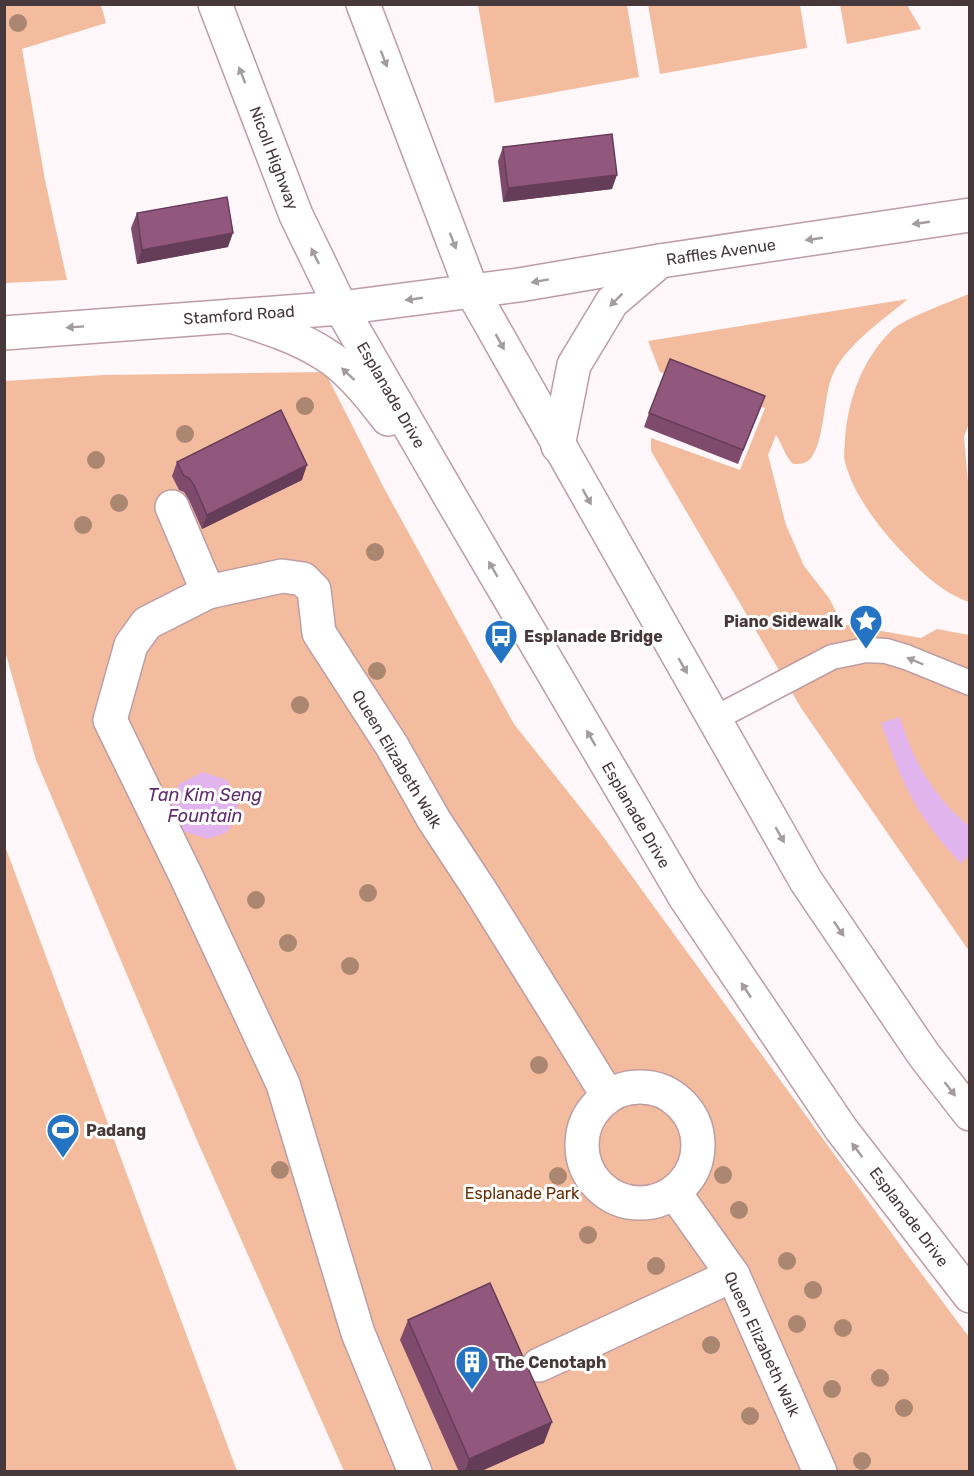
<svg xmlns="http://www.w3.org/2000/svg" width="974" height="1476" font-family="Rubik,sans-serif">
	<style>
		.green { fill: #f3bc9f }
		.water { fill: #e2b4ee }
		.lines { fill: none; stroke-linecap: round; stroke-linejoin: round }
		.lane-casing { stroke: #be9ca3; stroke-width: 27 }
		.street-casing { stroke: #be9ca3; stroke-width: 36 }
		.primary-casing { stroke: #be9ca3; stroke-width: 36 }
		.highway-casing { stroke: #be9ca3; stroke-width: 36 }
		.lane { stroke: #fff; stroke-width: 24 }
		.street { stroke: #fff; stroke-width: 33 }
		.primary { stroke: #fff; stroke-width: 33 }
		.highway { stroke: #fff; stroke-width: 33 }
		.tree { fill: #ab8771 }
		.wall { fill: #7e4b6c }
		.shaded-wall { fill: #663d58 }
		.building { fill: #92577d; stroke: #663d58; stroke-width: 1.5 }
		.oneway { fill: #a29c9d }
		.labels { text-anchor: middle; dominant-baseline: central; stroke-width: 6; stroke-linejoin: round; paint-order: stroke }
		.street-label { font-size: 16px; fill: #46383b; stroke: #fff }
		.poi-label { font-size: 16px; font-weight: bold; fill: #46383b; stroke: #fff; text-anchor: start }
		.park-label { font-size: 16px; fill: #672c02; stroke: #fff }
		.water-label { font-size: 18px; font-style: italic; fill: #612b6e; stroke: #fff }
	</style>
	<rect width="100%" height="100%" fill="#fff7f9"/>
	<g class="green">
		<path d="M4,5H101L106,23L22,49L45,180L67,280L5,283Z"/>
		<path d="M478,5H627L639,77L495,103Z"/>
		<path d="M648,5H800L807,48L660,74Z"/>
		<path d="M840,5H907L921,29L847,44Z"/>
		<path d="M969,294L970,420L964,437L970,505L969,602C943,593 922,573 904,554C880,529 850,491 844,457C844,451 845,444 845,439C848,399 862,360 891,331C904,318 950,302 969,294Z"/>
		<path d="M908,299C883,320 846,345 833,374C823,395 825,443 810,459C805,464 800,464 793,464C784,455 783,445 776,435L768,455L786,525L804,566L829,598L842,624L921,638L937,629L969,635V951L801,708L651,451V438L740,470L765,408L660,372L648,341Z"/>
		<path d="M325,372L385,490L514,724L599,831L906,1253L969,1337V1471H344L196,1138L36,760L5,651V381L104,375Z"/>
		<path d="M5,846L237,1471H5Z"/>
	</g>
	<g class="water">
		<path d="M900,717C912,759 934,798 969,826V855L961,864C951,852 940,841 931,828C907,797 894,759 881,723Z"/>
		<path d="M203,772L227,780L239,803L230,828L224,834L207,839L183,831L171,808L179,784Z"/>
	</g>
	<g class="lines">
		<g class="lane-casing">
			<path id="lane" d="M714,719L832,657L866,650L886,651L906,657L970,683"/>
		</g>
		<g class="street-casing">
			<g id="street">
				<path d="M172,507L208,592L282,576L303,579L314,590L319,633L392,746L434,820L480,890L608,1096"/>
				<path d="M208,592L147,623L131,645L110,720L186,876L283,1084L358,1333L415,1472"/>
				<circle cx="640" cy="1145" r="58"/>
				<path d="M674,1192L733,1275L820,1472"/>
				<path d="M539,1365L733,1275"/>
			</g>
		</g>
		<g class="primary-casing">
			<path id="primary" d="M4,333L341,308L519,285L660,261L970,215"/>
		</g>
		<g class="highway-casing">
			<g id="highway">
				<path d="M215,4L296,215L313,250L341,308L452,500L685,897L841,1129L970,1296"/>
				<path d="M363,4L472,291L806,881L924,1055L970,1114"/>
				<path d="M231,316C263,326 297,336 326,355C350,370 371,397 388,419"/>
				<path d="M558,446L574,365L612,302L660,261"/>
			</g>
		</g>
		<use href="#lane" class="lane"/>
		<use href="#street" class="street"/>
		<use href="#primary" class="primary"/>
		<use href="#highway" class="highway"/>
	</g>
	<g class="tree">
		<circle cx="18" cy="23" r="9"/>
		<circle cx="305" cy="406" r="9"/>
		<circle cx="185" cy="434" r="9"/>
		<circle cx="96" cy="460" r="9"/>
		<circle cx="119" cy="503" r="9"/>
		<circle cx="83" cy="525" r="9"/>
		<circle cx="375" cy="552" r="9"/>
		<circle cx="377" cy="671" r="9"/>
		<circle cx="300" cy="705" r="9"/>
		<circle cx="368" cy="893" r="9"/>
		<circle cx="256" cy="900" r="9"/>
		<circle cx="288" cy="943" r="9"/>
		<circle cx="350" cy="966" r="9"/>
		<circle cx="539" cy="1065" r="9"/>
		<circle cx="280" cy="1170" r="9"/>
		<circle cx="723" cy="1175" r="9"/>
		<circle cx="558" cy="1176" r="9"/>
		<circle cx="739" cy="1210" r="9"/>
		<circle cx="588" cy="1235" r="9"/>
		<circle cx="787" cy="1261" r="9"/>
		<circle cx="656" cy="1266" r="9"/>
		<circle cx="813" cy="1290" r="9"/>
		<circle cx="797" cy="1324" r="9"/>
		<circle cx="843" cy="1328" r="9"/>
		<circle cx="711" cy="1345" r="9"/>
		<circle cx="880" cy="1378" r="9"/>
		<circle cx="832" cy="1389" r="9"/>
		<circle cx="904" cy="1408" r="9"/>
		<circle cx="750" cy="1416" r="9"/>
		<circle cx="862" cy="1461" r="9"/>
	</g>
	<g class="wall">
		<path d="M503,147L612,189L503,202L498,161Z"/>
		<path d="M137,213L228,247L137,264L131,228Z"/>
		<path d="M759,411L738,464L644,427L649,413Z"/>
		<path d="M177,462L302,480L202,529L189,500L184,492L179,490L172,476Z"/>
		<path d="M408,1320L544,1443L479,1472H459L400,1340Z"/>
	</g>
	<g class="shaded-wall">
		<path d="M617,175L612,189L503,202L508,188Z"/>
		<path d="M233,233L228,247L137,264L142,250Z"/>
		<path d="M307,465L302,480L202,529L207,515Z"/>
		<path d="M552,1422L544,1443L479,1472H465L469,1459Z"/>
	</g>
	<g class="building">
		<path d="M612,134L617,175L508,188L503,147Z"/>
		<path d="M227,197L233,233L142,250L137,213Z"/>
		<path d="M670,359L765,396L743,450L649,413Z"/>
		<path d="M281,410L307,465L207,515L194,485L189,478L184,476L177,462Z"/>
		<path d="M490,1283L552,1422L469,1459L408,1320Z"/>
	</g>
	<defs><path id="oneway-solid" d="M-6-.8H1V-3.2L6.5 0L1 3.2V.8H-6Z" transform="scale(1.5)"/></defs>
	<g class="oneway">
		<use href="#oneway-solid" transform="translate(384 59) rotate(69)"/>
		<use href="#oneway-solid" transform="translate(242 75) rotate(-111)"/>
		<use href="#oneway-solid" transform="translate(921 223) rotate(172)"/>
		<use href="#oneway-solid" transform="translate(814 239) rotate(172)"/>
		<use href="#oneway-solid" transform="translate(453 241) rotate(69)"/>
		<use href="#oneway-solid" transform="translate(315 256) rotate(-116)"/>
		<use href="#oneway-solid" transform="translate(540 281) rotate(170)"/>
		<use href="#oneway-solid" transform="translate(414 299) rotate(172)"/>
		<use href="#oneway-solid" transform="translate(616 300) rotate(135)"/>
		<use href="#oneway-solid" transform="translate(75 327) rotate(176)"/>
		<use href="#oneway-solid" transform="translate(500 342) rotate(61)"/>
		<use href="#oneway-solid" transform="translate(348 374) rotate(-137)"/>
		<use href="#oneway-solid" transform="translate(587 497) rotate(61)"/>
		<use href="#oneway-solid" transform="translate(493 569) rotate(-120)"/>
		<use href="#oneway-solid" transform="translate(915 661) rotate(-157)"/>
		<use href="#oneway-solid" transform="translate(683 666) rotate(60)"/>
		<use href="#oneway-solid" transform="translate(591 738) rotate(-120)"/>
		<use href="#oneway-solid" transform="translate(780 835) rotate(60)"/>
		<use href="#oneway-solid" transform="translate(839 929) rotate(56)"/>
		<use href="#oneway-solid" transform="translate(746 990) rotate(-124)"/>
		<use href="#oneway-solid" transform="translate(950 1089) rotate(52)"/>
		<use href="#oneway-solid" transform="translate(857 1150) rotate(-127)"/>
	</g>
	<defs>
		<g id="sight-pin" transform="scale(1.725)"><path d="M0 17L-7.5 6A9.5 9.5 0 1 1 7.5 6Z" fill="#2474c3" stroke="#fff"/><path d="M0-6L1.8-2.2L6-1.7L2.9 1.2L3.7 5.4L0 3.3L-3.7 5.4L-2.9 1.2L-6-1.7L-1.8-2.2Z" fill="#fff"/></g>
		<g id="bus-pin" transform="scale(1.725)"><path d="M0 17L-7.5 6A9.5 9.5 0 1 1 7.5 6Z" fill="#2474c3" stroke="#fff"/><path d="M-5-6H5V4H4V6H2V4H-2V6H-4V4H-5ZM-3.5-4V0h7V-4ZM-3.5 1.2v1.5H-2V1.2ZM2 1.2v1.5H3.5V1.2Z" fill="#fff"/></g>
		<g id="stadium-pin" transform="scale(1.725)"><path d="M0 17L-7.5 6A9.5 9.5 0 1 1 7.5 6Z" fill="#2474c3" stroke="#fff"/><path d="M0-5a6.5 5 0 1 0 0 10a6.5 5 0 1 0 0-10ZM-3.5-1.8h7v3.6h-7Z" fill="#fff"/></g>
		<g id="building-pin" transform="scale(1.725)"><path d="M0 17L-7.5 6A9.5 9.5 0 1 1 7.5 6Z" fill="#2474c3" stroke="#fff"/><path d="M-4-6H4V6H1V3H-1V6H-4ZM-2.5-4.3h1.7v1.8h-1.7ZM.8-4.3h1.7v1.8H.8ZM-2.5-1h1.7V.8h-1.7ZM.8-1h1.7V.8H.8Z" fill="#fff"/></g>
	</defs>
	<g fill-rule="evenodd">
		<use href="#sight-pin" x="866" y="621"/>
		<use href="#bus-pin" x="501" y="636"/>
		<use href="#stadium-pin" x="63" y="1130"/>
		<use href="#building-pin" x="472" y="1362"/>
	</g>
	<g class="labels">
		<g class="street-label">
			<text transform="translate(274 158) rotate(69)">Nicoll Highway</text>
			<text transform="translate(721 252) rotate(-8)">Raffles Avenue</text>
			<text transform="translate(239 315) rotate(-4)">Stamford Road</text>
			<text transform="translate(391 395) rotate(60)">Esplanade Drive</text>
			<text transform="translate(397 759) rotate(59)">Queen Elizabeth Walk</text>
			<text transform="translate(636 815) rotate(60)">Esplanade Drive</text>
			<text transform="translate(909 1217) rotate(53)">Esplanade Drive</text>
			<text transform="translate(762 1344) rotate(65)">Queen Elizabeth Walk</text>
		</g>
		<g class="poi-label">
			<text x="843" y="621" text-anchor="end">Piano Sidewalk</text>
			<text x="524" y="636">Esplanade Bridge</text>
			<text x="86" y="1130">Padang</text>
			<text x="495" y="1362">The Cenotaph</text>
		</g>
		<g class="park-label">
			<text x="522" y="1193">Esplanade Park</text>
		</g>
		<g class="water-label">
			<text x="205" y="795">Tan Kim Seng<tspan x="205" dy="21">Fountain</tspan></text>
		</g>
	</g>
	<rect width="974" height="1476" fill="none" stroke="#46383b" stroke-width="12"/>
</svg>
